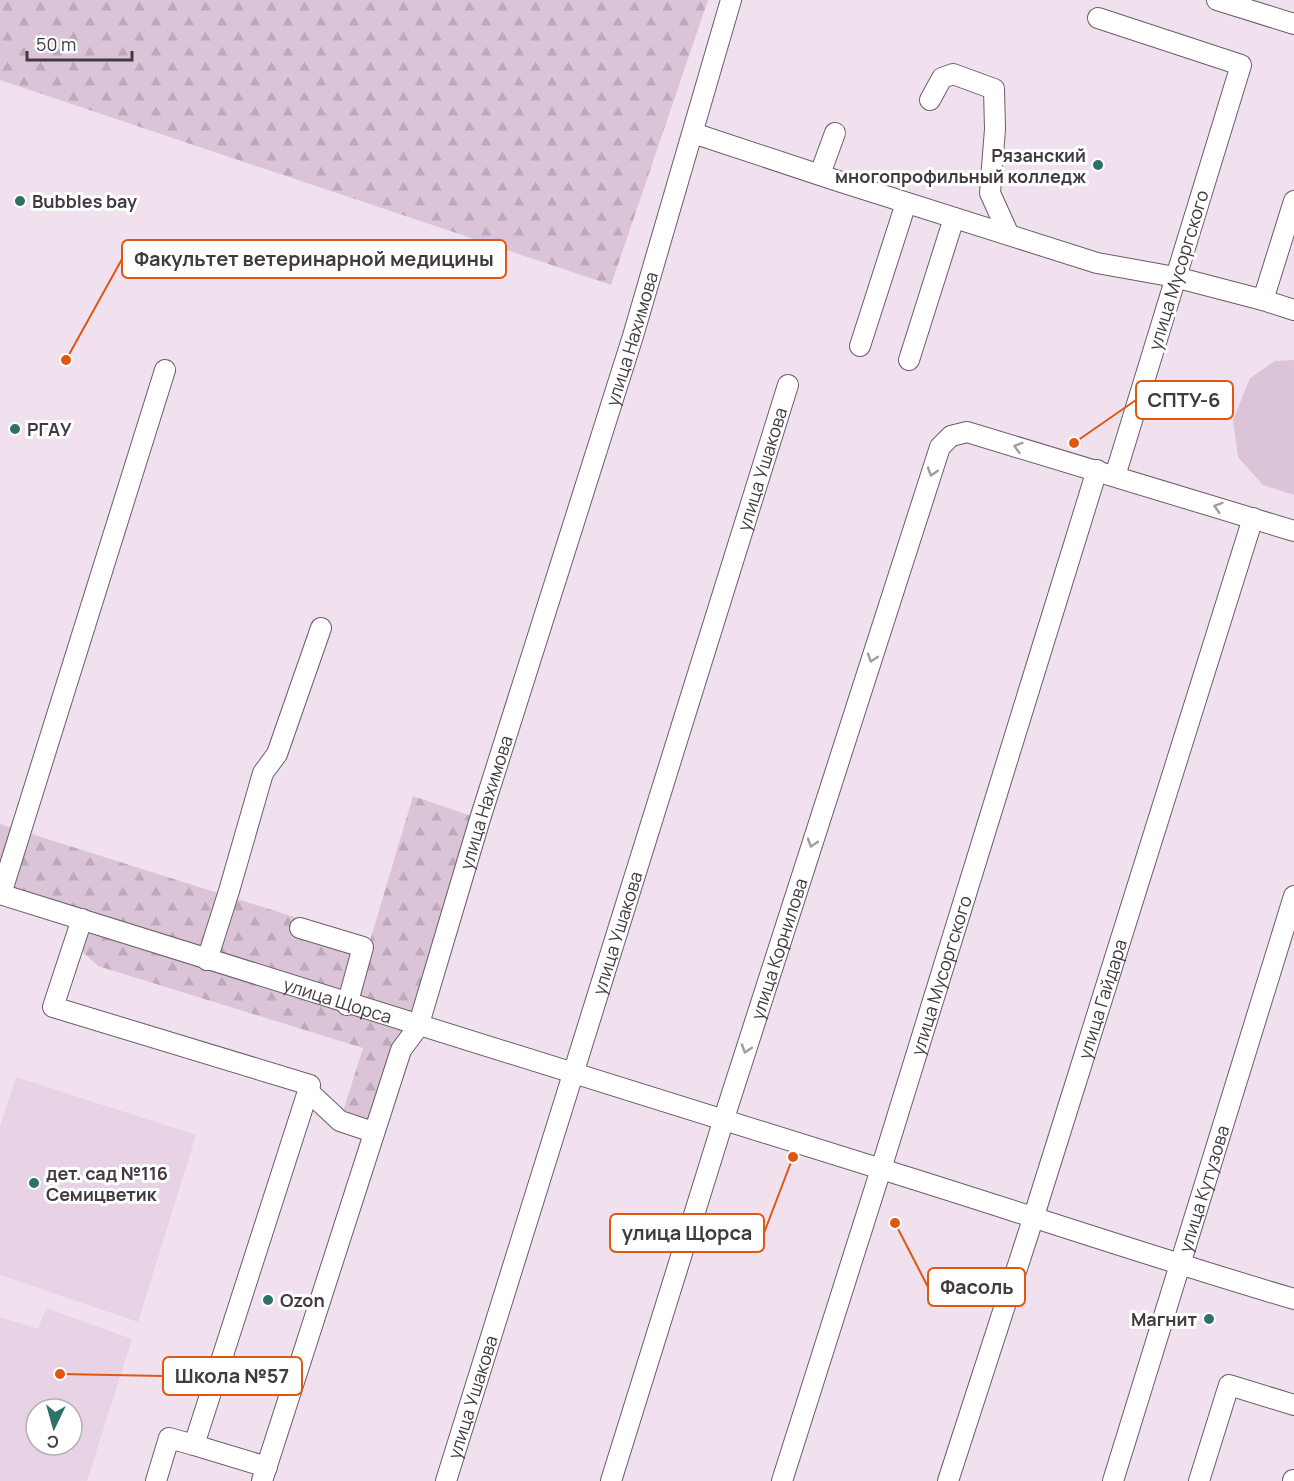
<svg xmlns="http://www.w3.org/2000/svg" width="1294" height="1481" font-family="Manrope,sans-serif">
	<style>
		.built { fill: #e8d2e5; fill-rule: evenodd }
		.forest { fill: url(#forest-firs) }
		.pitch { fill: #dbc4d8 }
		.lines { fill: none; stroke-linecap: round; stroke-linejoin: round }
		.minor-casing { stroke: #6b5d69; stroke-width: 22 }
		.minor { stroke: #fff; stroke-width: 20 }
		.oneway { stroke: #a09ca0 }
		.poi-dot { fill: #2d7267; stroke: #fff; stroke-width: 2 }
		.labels { text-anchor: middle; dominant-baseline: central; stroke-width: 6; stroke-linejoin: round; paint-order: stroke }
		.poi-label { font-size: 18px; font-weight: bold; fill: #413a40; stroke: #fff; text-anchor: start }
		.street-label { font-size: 18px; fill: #413a40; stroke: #fff }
		.leader { fill: none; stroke: #e0570f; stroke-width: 2 }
		.callout-dot { fill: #e0570f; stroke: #fff; stroke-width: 2 }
		.callout { fill: #fff; stroke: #e0570f; stroke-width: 2 }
		.callout-label { font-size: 20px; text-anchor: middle; font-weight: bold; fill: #413a40 }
	</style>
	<defs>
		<pattern id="forest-firs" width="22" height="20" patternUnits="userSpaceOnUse" patternTransform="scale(1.5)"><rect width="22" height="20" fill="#dbc4d8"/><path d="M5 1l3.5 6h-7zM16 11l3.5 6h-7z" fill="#bda9ba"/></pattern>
	</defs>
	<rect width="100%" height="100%" fill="#f1e1ef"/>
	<g class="built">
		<path d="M16,1077L196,1135L138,1322L0,1275V1127Z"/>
		<path d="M46,1308L132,1339L87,1481H0V1317L38,1329ZM36,1409H72V1445H36Z"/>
	</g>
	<g class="forest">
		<path d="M0,0H708L611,285L0,80Z"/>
		<path d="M413,796L480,819L373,1132L340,1121L363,1048L98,966L74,944L82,919L0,892V824L370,941Z"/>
	</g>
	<path class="pitch" d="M1294,360V495L1263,485L1238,457L1233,420L1250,378L1275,361Z"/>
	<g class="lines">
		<g class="minor-casing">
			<g id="minor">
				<path d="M1217,0L1294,24"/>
				<path d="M1098,18L1241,65L1115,476"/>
				<path d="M930,100L942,78L953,74L994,89L995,129L990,193L1009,235"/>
				<path d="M693,133L835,180L1097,263L1175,277L1263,300L1294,201"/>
				<path d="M820,174L835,133"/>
				<path d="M1263,300L1294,310"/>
				<path d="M860,346L906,203"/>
				<path d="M909,360L954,218"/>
				<path id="s1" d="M0,894C293,986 585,1079 878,1168C1017,1211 1155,1258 1294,1299"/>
				<path d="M1,894L165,370"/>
				<path d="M82,919L53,1007L310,1085L194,1445L267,1467"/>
				<path d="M300,928L363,947L347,1005"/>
				<path d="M207,960L229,891L263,773L277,754L321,628"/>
				<path d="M309,1092L340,1121L373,1132"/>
				<path d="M156,1481L169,1438L194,1445"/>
				<path id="s2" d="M262,1481L401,1050L418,1027L480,819L633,336L731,0"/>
				<path id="s3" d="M446,1481L788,385"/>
				<path id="s4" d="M611,1481L727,1109L940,447L951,436L967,432L1294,531"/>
				<path id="s5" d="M782,1481L881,1169L1097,470"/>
				<path id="s6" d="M948,1481L1033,1219L1253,518"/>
				<path id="s7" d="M1113,1481L1294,896"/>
				<path d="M1199,1481L1229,1385L1294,1405"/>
				<path d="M1293,1481V1480"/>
			</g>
		</g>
		<use href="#minor" class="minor"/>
	</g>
	<defs><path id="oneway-chevron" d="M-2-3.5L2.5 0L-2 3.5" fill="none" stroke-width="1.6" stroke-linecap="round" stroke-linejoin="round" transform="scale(1.5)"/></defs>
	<g class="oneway">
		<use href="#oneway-chevron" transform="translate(1018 447) rotate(-164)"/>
		<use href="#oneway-chevron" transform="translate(932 472) rotate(108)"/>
		<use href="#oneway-chevron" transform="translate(1218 507) rotate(-163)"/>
		<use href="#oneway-chevron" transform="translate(872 658) rotate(108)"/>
		<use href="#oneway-chevron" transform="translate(812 843) rotate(108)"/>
		<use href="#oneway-chevron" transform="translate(746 1049) rotate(108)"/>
	</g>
	<g class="poi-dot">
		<circle cx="1098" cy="165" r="6"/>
		<circle cx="20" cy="201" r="6"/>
		<circle cx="15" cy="429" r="6"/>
		<circle cx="34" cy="1183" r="6"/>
		<circle cx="268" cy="1300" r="6"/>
		<circle cx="1209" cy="1319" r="6"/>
	</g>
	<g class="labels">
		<g class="poi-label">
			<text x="1086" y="155" text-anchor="end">Рязанский<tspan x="1086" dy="21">многопрофильный колледж</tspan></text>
			<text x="32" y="201">Bubbles bay</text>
			<text x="27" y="429">РГАУ</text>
			<text x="46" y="1173">дет. сад №116<tspan x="46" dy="21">Семицветик</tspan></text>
			<text x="280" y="1300">Ozon</text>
			<text x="1197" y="1319" text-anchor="end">Магнит</text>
		</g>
		<g class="street-label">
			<text transform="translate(1178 270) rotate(-73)">улица Мусоргского</text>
			<text stroke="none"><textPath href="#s2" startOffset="1202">улица Нахимова</textPath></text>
			<text stroke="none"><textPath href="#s3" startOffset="1060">улица Ушакова</textPath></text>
			<text stroke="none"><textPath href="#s2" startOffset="716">улица Нахимова</textPath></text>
			<text stroke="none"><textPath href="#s3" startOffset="574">улица Ушакова</textPath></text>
			<text stroke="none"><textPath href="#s4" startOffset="558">улица Корнилова</textPath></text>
			<text stroke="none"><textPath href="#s5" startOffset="530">улица Мусоргского</textPath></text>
			<text stroke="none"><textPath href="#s6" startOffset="506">улица Гайдара</textPath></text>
			<text stroke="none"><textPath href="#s1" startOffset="354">улица Щорса</textPath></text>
			<text stroke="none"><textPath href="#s7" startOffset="306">улица Кутузова</textPath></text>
			<text stroke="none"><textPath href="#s3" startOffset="88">улица Ушакова</textPath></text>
		</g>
	</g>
	<path class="leader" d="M66 360L122 259M1074 443L1136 400M793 1157L764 1233M895 1223L928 1287M60 1374L163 1376"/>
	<g class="callout-dot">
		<circle cx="66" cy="360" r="6"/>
		<circle cx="1074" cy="443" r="6"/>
		<circle cx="793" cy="1157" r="6"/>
		<circle cx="895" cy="1223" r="6"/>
		<circle cx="60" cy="1374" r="6"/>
	</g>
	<g class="callout">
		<rect x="122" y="240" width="384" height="38" rx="6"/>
		<rect x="1136" y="381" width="97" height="38" rx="6"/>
		<rect x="610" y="1214" width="154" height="38" rx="6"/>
		<rect x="928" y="1268" width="97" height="38" rx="6"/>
		<rect x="163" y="1357" width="139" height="38" rx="6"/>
	</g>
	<g class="callout-label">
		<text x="314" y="266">Факультет ветеринарной медицины</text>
		<text x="1184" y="407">СПТУ-6</text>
		<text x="687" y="1240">улица Щорса</text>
		<text x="977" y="1294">Фасоль</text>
		<text x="232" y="1383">Школа №57</text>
	</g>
	<g transform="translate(54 1427) rotate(185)"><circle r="28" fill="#ffffff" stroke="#b3b0b3" stroke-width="1.5"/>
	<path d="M0-4.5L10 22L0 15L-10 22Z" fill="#2d7267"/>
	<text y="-9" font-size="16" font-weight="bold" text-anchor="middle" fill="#413a40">С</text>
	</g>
	<path d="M27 51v9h105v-9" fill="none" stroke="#413a40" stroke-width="3"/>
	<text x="36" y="51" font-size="18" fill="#413a40" stroke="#ffffff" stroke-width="4.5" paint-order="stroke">50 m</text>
</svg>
